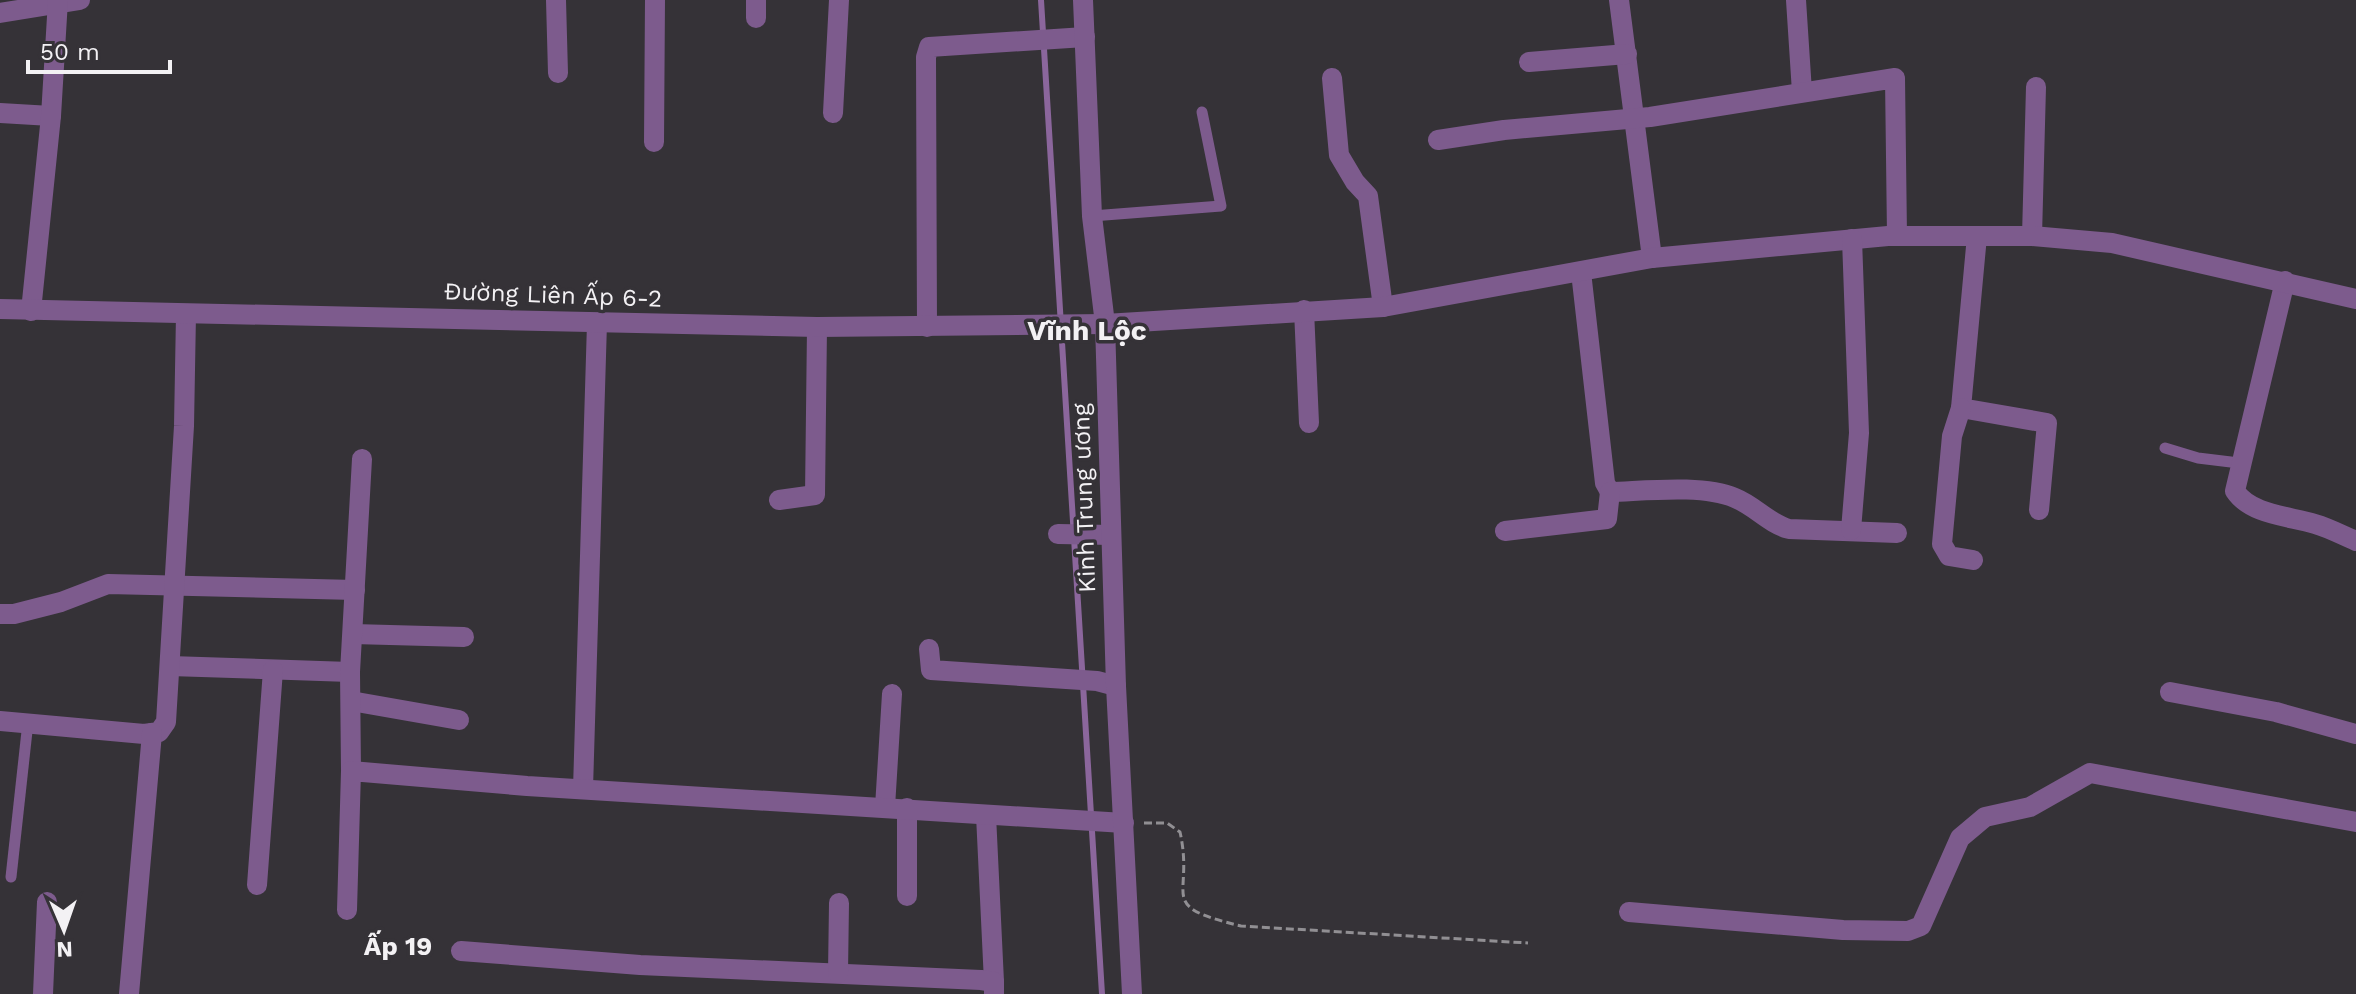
<svg xmlns="http://www.w3.org/2000/svg" width="2356" height="994" font-family="'Work Sans',sans-serif">
	<style>
		.lines { fill: none; stroke-linecap: round; stroke-linejoin: round }
		.stream { stroke: #8b669c; stroke-width: 6 }
		.path { stroke: #918f93; stroke-width: 3; stroke-dasharray: 8 4; stroke-linecap: butt }
		.service { stroke: #7d5b8d; stroke-width: 11 }
		.minor { stroke: #7d5b8d; stroke-width: 20 }
		.tertiary { stroke: #7d5b8d; stroke-width: 20 }
		.labels { text-anchor: middle; dominant-baseline: central; stroke-width: 7; stroke-linejoin: round; paint-order: stroke }
		.street-label { font-size: 24px; fill: #f3f1f4; stroke: #353237 }
		.neighbourhood-label { font-size: 26px; font-weight: bold; fill: #f3f1f4; stroke: #353237 }
		.quarter-label { font-size: 28px; font-weight: bold; fill: #f3f1f4; stroke: #353237 }
	</style>
	<rect width="100%" height="100%" fill="#353237"/>
	<g class="lines">
		<path class="stream" d="M1041,0L1102,994"/>
		<path class="path" d="M1144,823H1167L1180,832C1195,899 1154,905 1241,926L1528,943"/>
		<g class="service">
			<path d="M1092,216L1221,206L1202,112"/>
			<path d="M2165,448L2198,458L2239,463"/>
			<path d="M11,877L28,722"/>
		</g>
		<g class="minor">
			<path d="M556,0L558,73"/>
			<path d="M1619,0L1652,258"/>
			<path d="M1796,0L1802,92"/>
			<path d="M0,13L80,0"/>
			<path d="M756,18V0"/>
			<path d="M1529,62L1627,54"/>
			<path d="M1332,78L1339,155L1355,182L1368,196L1383,307"/>
			<path d="M0,113L51,116"/>
			<path d="M833,113L839,0"/>
			<path d="M1438,140L1504,130L1650,117L1895,78L1897,236"/>
			<path d="M654,142L655,0"/>
			<path d="M1977,236L1961,408L2047,423L2039,510"/>
			<path d="M2032,236L2036,87"/>
			<path d="M1581,272L1605,483L1610,492C1645,491 1702,484 1735,498C1755,506 1768,523 1789,529L1897,533"/>
			<path d="M2285,281L2235,491C2251,515 2289,516 2315,524C2329,528 2342,535 2356,541"/>
			<path d="M1304,310L1309,423"/>
			<path d="M31,311L51,116L58,0"/>
			<path d="M1105,324L1383,307L1652,258L1888,236H2032L2112,243L2356,299"/>
			<path d="M927,327L926,57L929,47L1085,37"/>
			<path d="M1961,408L1952,436L1942,544L1949,556L1973,560"/>
			<path d="M779,500L815,495L817,327"/>
			<path d="M1851,530L1859,433L1852,239"/>
			<path d="M1505,531L1607,519L1610,492"/>
			<path d="M1058,534L1111,535"/>
			<path d="M0,614H14L61,602L108,584L355,590"/>
			<path d="M353,634L464,637"/>
			<path d="M929,649L931,670L1097,681L1116,686"/>
			<path d="M170,666L350,672"/>
			<path d="M2170,692L2276,712L2356,734"/>
			<path d="M351,701L459,720"/>
			<path d="M0,721L144,734L159,732L166,722L184,426L186,314"/>
			<path d="M351,771L350,672L362,459"/>
			<path d="M583,789L597,323"/>
			<path d="M885,807L892,694"/>
			<path d="M907,808V896"/>
			<path d="M986,815L994,982"/>
			<path d="M257,885L273,670"/>
			<path d="M347,910L351,771L527,786L1124,823"/>
			<path d="M1629,912L1843,930L1908,931L1921,926L1960,838L1985,817L2030,807L2090,773L2356,822"/>
			<path d="M461,951L640,965L981,980L994,982V994"/>
			<path d="M838,973L839,903"/>
			<path d="M43,994L47,902"/>
			<path d="M129,994L152,733"/>
		</g>
		<g class="tertiary">
			<path d="M1083,0L1092,216L1105,324L1116,686L1132,994"/>
			<path d="M0,309L817,327L1105,324"/>
		</g>
	</g>
	<g class="labels">
		<g class="street-label">
			<text transform="translate(553 295) rotate(2)">Đường Liên Ấp 6-2</text>
			<text transform="translate(1084 498) rotate(-92)">Kinh Trung ương</text>
		</g>
		<g class="neighbourhood-label">
			<text x="398" y="946">Ấp 19</text>
		</g>
		<g class="quarter-label">
			<text x="1087" y="330">Vĩnh Lộc</text>
		</g>
	</g>
	<g transform="translate(64 930) rotate(178)" stroke="#353237" stroke-width="6" paint-order="stroke">
	<path d="M0-6L14 30L0 20L-14 30Z" fill="#f3f1f4"/>
	<text y="-12" font-size="22" font-weight="bold" text-anchor="middle" fill="#f3f1f4">N</text>
	</g>
	<path d="M28 60v12h142v-12" fill="none" stroke="#f3f1f4" stroke-width="4"/>
	<text x="40" y="60" font-size="24" fill="#f3f1f4" stroke="#353237" stroke-width="6" paint-order="stroke">50 m</text>
</svg>
